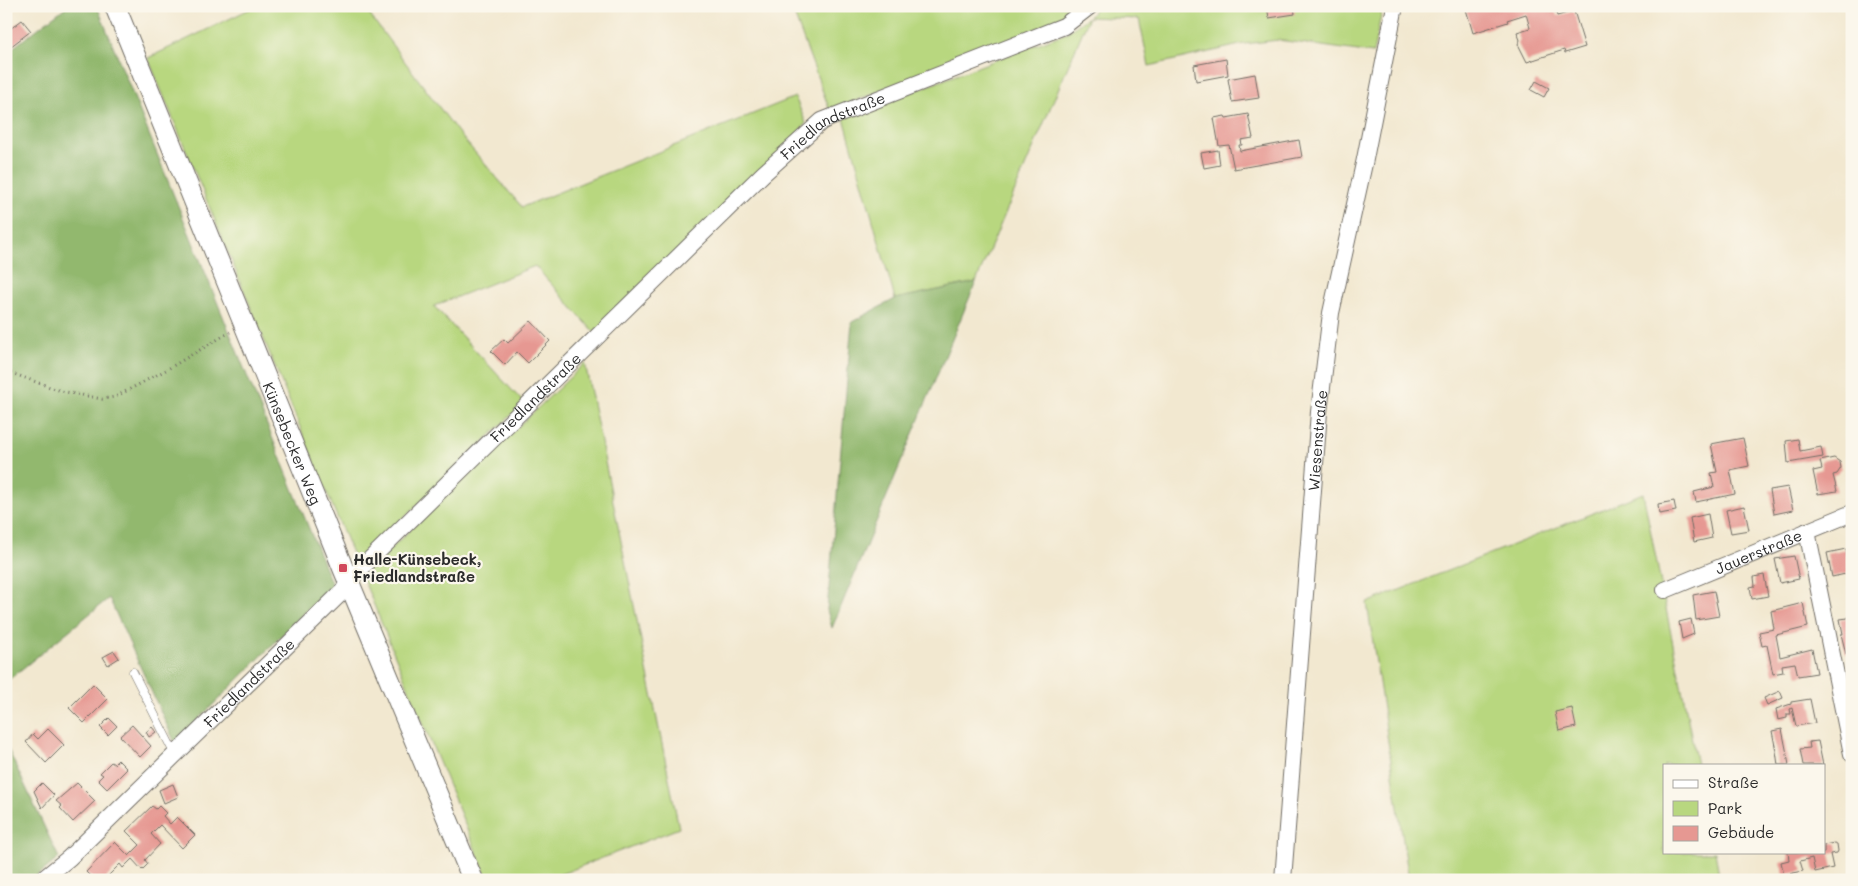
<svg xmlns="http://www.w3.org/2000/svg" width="1858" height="886" font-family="Mali,sans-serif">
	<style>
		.green { fill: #b8d77f; stroke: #728155 }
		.forest { fill: #92b86e; stroke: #5e724c }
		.building { fill: #e69892 }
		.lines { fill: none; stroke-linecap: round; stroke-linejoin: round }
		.service-casing { stroke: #716d65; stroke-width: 9 }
		.minor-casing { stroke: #716d65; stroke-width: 18 }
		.tertiary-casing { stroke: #716d65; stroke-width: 22 }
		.path { stroke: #716d65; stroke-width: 3; stroke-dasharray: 1 4; stroke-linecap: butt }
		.service { stroke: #fff; stroke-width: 8 }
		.minor { stroke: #fff; stroke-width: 16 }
		.tertiary { stroke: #fff; stroke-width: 20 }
		.poi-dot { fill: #d1495b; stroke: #fbf7ec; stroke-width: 2 }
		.labels { text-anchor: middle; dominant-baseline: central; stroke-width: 4.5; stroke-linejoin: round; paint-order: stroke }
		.street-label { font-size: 15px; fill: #2b2b2b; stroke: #fbf7ec }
		.poi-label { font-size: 15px; font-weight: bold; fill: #2b2b2b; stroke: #fbf7ec; text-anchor: start }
	</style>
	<rect width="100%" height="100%" fill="#fbf7ec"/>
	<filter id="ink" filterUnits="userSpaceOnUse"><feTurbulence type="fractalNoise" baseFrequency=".02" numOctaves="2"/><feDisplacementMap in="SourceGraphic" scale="10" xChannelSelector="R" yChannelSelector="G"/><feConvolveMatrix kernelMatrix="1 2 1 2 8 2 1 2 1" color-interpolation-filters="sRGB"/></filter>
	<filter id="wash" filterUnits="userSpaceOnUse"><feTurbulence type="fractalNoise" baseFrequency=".0096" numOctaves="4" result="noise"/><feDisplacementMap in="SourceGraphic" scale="20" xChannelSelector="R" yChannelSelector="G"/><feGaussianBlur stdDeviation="1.12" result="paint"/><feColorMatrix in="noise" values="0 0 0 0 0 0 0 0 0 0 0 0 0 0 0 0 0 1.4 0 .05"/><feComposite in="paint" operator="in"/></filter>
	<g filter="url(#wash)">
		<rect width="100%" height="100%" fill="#f2e8d0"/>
		<g class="green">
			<path d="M256,6H363L460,135L522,207L795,97L806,123L763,174L595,333L535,266L434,306L524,403L356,563L148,58Z"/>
			<path d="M791,6H1078L1068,16L830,111Z"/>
			<path d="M1098,6H1383L1373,53L1278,40L1244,44L1149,66L1139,19L1089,17L976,282L895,299L844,118L1066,33L1089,17Z"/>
			<path d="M585,363L679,828L546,880H488L362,576Z"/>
			<path d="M1643,493L1697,765H1664V852H1715L1720,880H1409L1367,603Z"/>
		</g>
		<g class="forest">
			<path d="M67,6H97L332,585L175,743L109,598L6,682V53Z"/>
			<path d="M976,282L832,628L827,610L852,322L895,299Z"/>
			<path d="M6,745L59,858L32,880H6Z"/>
		</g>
		<g id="blocks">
			<g class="building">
				<path d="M1267,6H1294L1295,14L1269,18Z"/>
				<path d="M1465,6H1554L1557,16L1574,11L1585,47L1565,53L1564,50L1527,62L1518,44L1520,40L1517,32L1530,28L1526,14L1507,20L1508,22L1473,33Z"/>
				<path d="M22,20L31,31L6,50V32Z"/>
				<path d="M1226,59L1228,75L1196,81L1194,65Z"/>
				<path d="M1255,74L1259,98L1232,102L1228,79Z"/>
				<path d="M1536,81L1549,88L1544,97L1531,90Z"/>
				<path d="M1248,114L1253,138L1241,140L1242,145H1239L1240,151L1299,140L1302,157L1234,169L1229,145L1219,146L1214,118L1225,116L1226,118Z"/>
				<path d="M1218,150L1220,165L1204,168L1201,153Z"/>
				<path d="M531,321L550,341L528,363L517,352L505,365L491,351L504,339L508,343Z"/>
				<path d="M1743,438L1749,466L1730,470L1735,494L1696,502L1694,492L1714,487L1711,473L1717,472L1711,444Z"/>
				<path d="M1798,439L1800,451L1821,447L1823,457L1788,463L1786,441Z"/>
				<path d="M1834,458L1840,462L1841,468L1837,474L1833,475L1837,491L1818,494L1813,471L1822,469L1820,461Z"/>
				<path d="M1788,487L1793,510L1774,514L1770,490Z"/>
				<path d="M1674,501L1676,511L1659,514L1658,504Z"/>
				<path d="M1744,506L1749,530L1731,533L1726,510Z"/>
				<path d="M1708,514L1712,538L1694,542L1690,518Z"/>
				<path d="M1846,549L1850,573L1832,577L1827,553Z"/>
				<path d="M1794,556L1799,579L1780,583L1775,559Z"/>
				<path d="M1764,575L1768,596L1752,599L1750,587L1755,586L1754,577Z"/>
				<path d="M1714,591L1719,616L1696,620L1693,595Z"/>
				<path d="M1803,603L1808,627L1776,635L1779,651L1780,657L1812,649L1817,673L1798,676L1795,663L1782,665L1783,672L1773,674L1767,645L1762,646L1759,632L1774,629L1771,611Z"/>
				<path d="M1852,611V653L1846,654L1841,634H1843L1840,619L1848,618Z"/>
				<path d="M1691,619L1694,634L1682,639L1679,622Z"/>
				<path d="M114,651L119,658L108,665L103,657Z"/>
				<path d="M93,684L108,699L84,723L69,708Z"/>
				<path d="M1780,691L1783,698L1767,705L1764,698Z"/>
				<path d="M1810,699L1815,723L1796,726L1792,708L1790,709L1791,714H1787V718L1778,720L1776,709L1791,704V702Z"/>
				<path d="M1572,708L1576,727L1559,731L1555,712Z"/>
				<path d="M109,718L117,726L108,735L100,727Z"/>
				<path d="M132,725L151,746L140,757L120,736Z"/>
				<path d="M152,727L156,732L149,737L146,732Z"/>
				<path d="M48,729L64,745L46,763L26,742L33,734L38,739Z"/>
				<path d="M1782,729L1786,749L1789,765H1778L1776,751L1772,731Z"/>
				<path d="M1818,741L1823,765H1803L1800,749L1810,748L1809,742Z"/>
				<path d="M118,760L127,769L107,789L98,780L103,775L100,773L111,762L114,764Z"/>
				<path d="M42,783L54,795L42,808L34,791Z"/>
				<path d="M77,783L95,801L73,822L60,808L62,806L56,801Z"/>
				<path d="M173,784L178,797L164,803L159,790Z"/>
				<path d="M152,806L156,809L159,806L166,813L163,816L170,824L177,817L195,835L182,848L160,825L151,834L160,844L145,860L148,864L142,870L132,859L123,868L120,864L106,878L108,880H94L86,872L115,842L129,856L140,845L126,831Z"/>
				<path d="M1834,843L1837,844L1838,851L1837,853L1830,854L1833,868L1815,872L1812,858L1800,861L1803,871L1784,875L1781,862L1789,860L1788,852H1824V845Z"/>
			</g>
		</g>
	</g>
	<g filter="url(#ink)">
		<use href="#blocks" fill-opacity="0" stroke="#716d65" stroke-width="1"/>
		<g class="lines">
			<g class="service-casing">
				<path id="service" d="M133,672L175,755"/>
			</g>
			<g class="minor-casing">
				<g id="minor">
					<path d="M1807,531L1852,754"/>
					<path id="s1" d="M1665,590L1852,513"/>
					<path id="s2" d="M42,880L69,858L343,591L349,580L763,174L822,121L1064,26L1090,6"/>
					<path id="s3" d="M1283,880L1319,412L1331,313L1365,159L1395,6"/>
				</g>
			</g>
			<g class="tertiary-casing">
				<g id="tertiary">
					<path id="s4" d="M115,6L343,568L473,880"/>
				</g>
			</g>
			<path class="path" d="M6,371L61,391L102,399L115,397L166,370L230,332"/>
			<use href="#service" class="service"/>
			<use href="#minor" class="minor"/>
			<use href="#tertiary" class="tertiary"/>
		</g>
	</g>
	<rect class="poi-dot" x="338" y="563" width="10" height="10" rx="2.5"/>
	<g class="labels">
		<g class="street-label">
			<text stroke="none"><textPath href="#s2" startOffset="1096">Friedlandstraße</textPath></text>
			<text stroke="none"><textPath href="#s2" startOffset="691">Friedlandstraße</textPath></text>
			<text stroke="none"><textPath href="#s3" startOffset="441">Wiesenstraße</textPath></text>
			<text stroke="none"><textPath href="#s4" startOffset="472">Künsebecker Weg</textPath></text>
			<text stroke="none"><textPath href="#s1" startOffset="101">Jauerstraße</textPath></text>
			<text stroke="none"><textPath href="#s2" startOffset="286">Friedlandstraße</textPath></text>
		</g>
		<g class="poi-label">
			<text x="353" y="559">Halle-Künsebeck,<tspan x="353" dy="17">Friedlandstraße</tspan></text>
		</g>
	</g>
	<rect width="1858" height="886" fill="none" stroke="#fbf7ec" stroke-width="25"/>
	<rect x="1663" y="764" width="162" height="90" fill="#fbf7ec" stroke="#a8a59f"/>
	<rect x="1673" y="780" width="25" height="8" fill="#ffffff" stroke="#a8a59f"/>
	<text x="1708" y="788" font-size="15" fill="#2b2b2b">Straße</text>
	<rect x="1673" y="801" width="25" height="15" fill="#b8d77f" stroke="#a8a59f"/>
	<text x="1708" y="814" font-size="15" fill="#2b2b2b">Park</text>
	<rect x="1673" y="826" width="25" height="15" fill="#e69892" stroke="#a8a59f"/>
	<text x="1708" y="838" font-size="15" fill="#2b2b2b">Gebäude</text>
</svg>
